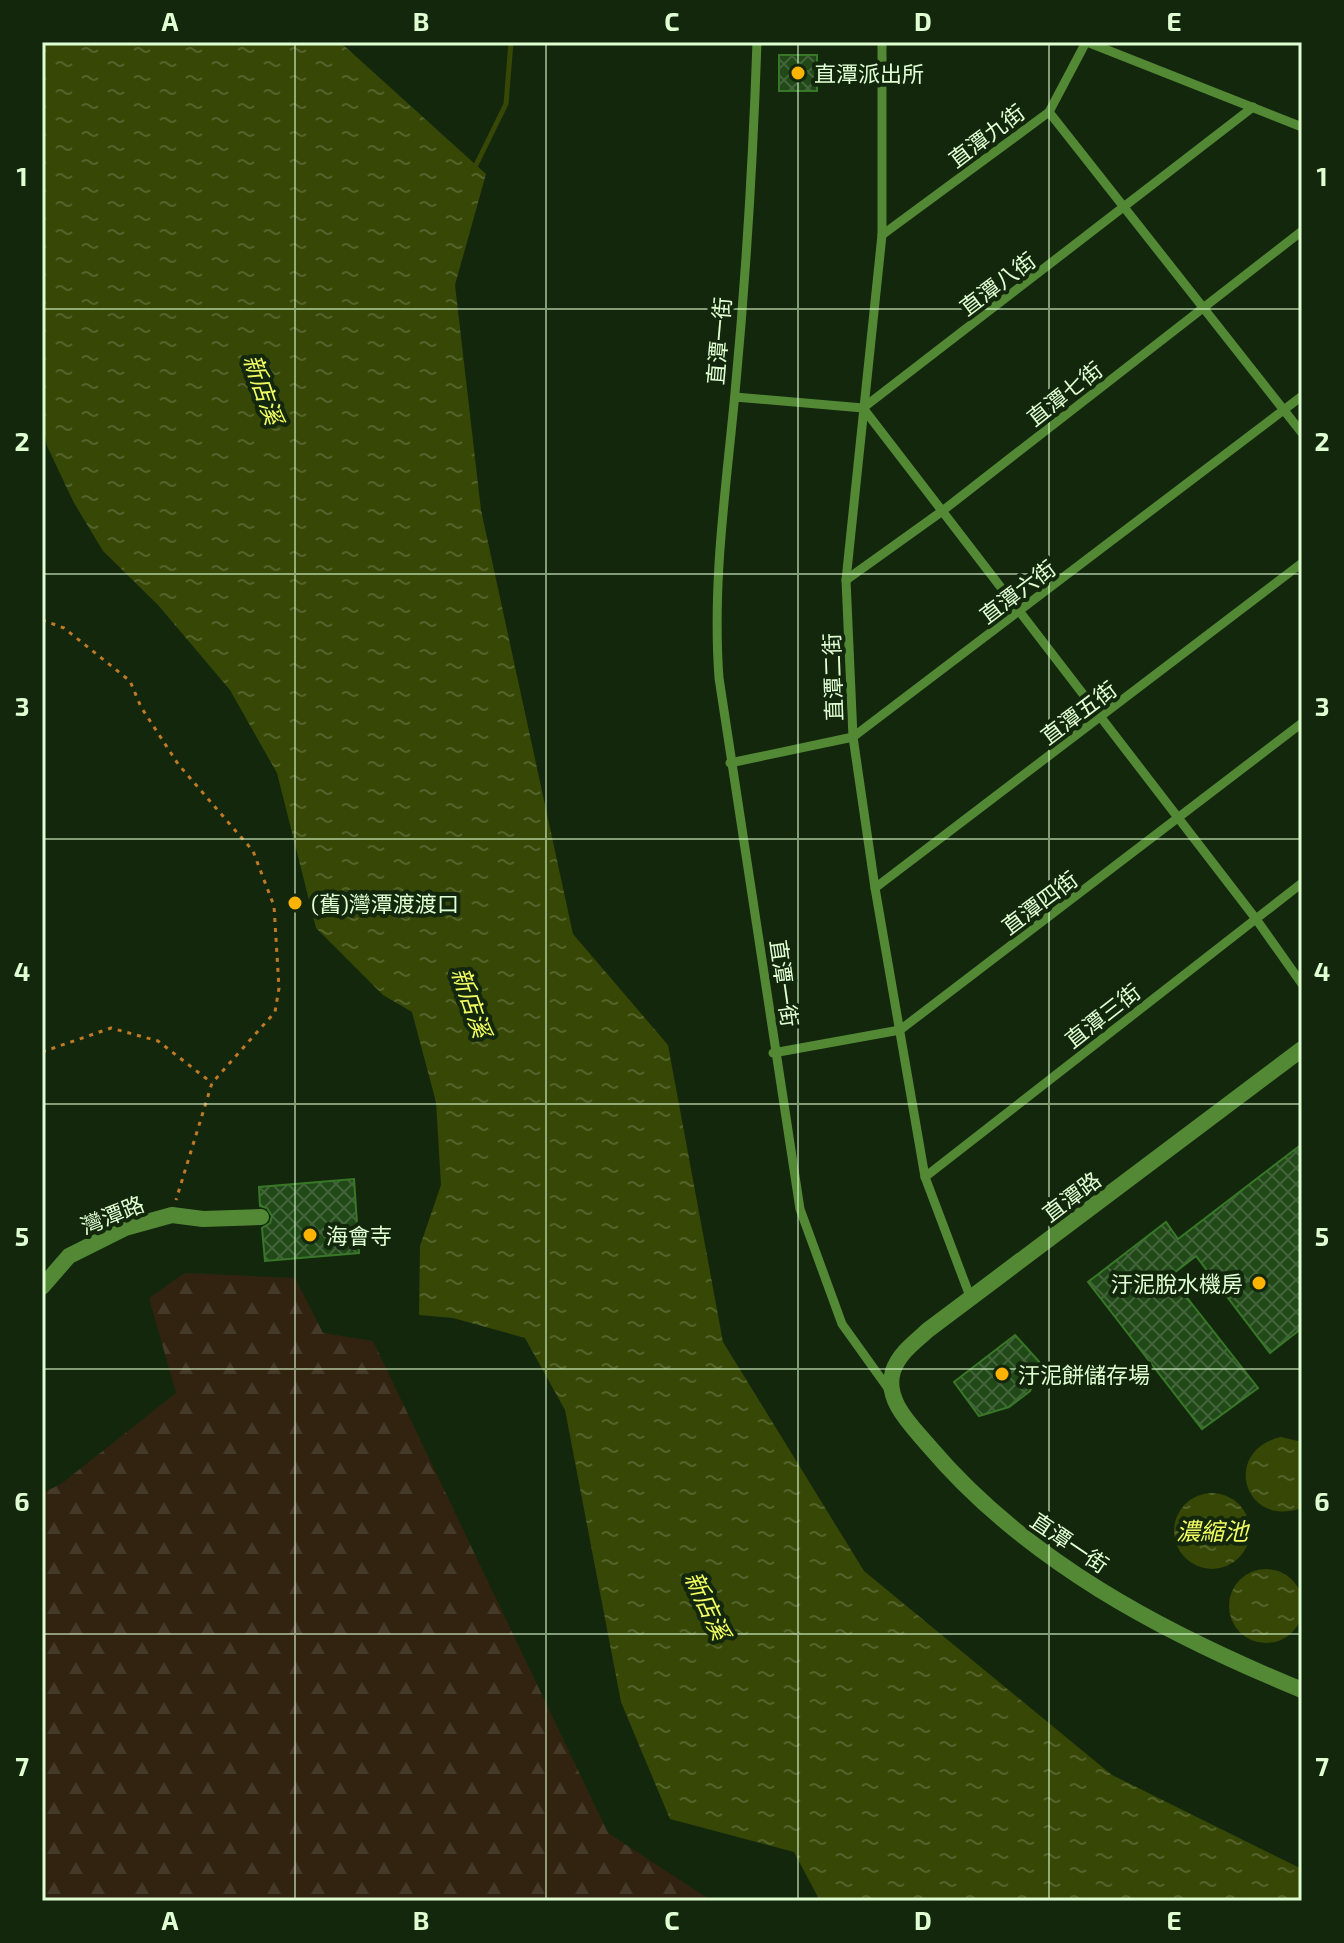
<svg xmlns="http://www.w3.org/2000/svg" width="1344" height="1943" font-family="'Exo 2','Noto Sans TC',sans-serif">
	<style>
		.forest { fill: url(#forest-firs) }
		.water { fill: url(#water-ripples) }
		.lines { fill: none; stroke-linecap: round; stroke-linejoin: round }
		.stream { stroke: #374706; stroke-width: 5 }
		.building { fill: url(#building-cross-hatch); stroke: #387728; stroke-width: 2 }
		.path { stroke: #c07a26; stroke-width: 3; stroke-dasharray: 4 6; stroke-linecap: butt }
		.service { stroke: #538935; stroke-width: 9 }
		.minor { stroke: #538935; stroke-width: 16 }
		.tertiary { stroke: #538935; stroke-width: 16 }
		.grid { fill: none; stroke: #e0ffd3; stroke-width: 2; stroke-opacity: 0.55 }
		.poi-dot { fill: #feb300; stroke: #13270d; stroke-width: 3 }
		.labels { text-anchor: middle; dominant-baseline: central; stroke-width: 8; stroke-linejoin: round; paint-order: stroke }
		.poi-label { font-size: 22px; fill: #e0ffd3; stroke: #13270d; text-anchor: start }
		.street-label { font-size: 22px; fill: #e0ffd3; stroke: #13270d }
		.water-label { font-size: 24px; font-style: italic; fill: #f4ff61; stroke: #13270d }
		.neatline { fill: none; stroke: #e0ffd3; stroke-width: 3 }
		.grid-label { font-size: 26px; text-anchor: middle; font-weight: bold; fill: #e0ffd3 }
	</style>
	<defs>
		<pattern id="forest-firs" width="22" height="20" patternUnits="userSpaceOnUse" patternTransform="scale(2)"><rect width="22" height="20" fill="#312310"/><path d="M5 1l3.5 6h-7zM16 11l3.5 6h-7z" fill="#453927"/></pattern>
		<pattern id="water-ripples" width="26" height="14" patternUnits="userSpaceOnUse" patternTransform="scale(2)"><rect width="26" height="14" fill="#374706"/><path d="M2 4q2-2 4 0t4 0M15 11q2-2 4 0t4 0" fill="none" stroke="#546329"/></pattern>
		<pattern id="building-cross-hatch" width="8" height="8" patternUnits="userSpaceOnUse" patternTransform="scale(2)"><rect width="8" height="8" fill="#214918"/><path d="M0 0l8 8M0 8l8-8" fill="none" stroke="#416439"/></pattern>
	</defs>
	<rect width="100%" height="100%" fill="#13270d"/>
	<path class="forest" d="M185,1273L295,1278L323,1333L373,1341L608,1833L712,1901H42V1493L61,1484L176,1393L149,1298Z"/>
	<g class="water">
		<path d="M42,42H340L486,174L455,285L481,510L573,934L668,1045L723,1342L864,1571L1112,1775L1302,1869V1901H820L794,1852L670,1819L621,1702L565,1410L525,1338L453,1318L419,1315L420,1246L441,1185L436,1102L412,1012L383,995L316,928L277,773L230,690L158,605L103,551L74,503L47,446L42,416Z"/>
		<path d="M1281,1437L1302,1442V1508C1244,1529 1221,1451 1281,1437Z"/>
		<circle cx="1212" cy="1531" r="38"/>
		<circle cx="1266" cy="1606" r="37"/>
	</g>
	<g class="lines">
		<path class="stream" d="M474,169L506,104L511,42"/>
	</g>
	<g class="building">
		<rect x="779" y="55" width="38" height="36"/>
		<path d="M1302,1144V1328L1270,1353L1196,1256L1170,1276L1258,1388L1202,1429L1088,1282L1166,1222L1178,1239Z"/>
		<path d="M354,1179L359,1253L265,1261L262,1228L270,1223L272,1216L267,1208L260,1206L259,1187Z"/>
		<path d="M1015,1335L1042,1365L1030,1391L1009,1407L979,1416L954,1382Z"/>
	</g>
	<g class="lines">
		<g class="path">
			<path d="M42,620L64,628L130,681L141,707L178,764L253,851L274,906L279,988L275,1012L212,1083L176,1200"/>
			<path d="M42,1052L111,1028L158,1041L212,1083"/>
		</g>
		<g class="service">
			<path d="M757,42C753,160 746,276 735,393C726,489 712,582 719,678L800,1209L842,1324L890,1391"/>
			<path d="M882,42V235L846,580L853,737L875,888L925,1177L971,1299"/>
			<path d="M1087,42L1302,127"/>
			<path d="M1049,112L1302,433"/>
			<path d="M882,235L1049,112L1086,42"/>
			<path d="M735,397L863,408L1253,107"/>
			<path d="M863,408L1256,919L1302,984"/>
			<path d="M846,580L941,512L1302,231"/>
			<path d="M730,763L853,737L1302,396"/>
			<path d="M875,888L1302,563"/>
			<path d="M773,1053L900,1030L1302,723"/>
			<path d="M925,1177L1302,883"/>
		</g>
		<path class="minor" d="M42,1287L69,1256L125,1228L172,1215L203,1219L261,1217"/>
		<path class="tertiary" d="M1302,1049L928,1330C915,1342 899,1353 893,1371C884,1400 911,1425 928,1445C1026,1561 1163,1633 1302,1690"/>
	</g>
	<path class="grid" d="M295,42V1901M546,42V1901M798,42V1901M1049,42V1901M42,309H1302M42,574H1302M42,839H1302M42,1104H1302M42,1369H1302M42,1634H1302"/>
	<g class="poi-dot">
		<circle cx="798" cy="73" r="8"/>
		<circle cx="295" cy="903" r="8"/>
		<circle cx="310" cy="1235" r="8"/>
		<circle cx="1259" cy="1283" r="8"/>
		<circle cx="1002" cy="1374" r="8"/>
	</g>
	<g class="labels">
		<g class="poi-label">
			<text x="814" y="73">直潭派出所</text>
			<text x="311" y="903">(舊)灣潭渡渡口</text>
			<text x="326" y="1235">海會寺</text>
			<text x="1243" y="1283" text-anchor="end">汙泥脫水機房</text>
			<text x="1018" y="1374">汙泥餅儲存場</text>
		</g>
		<g class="street-label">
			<text transform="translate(986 135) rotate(-37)">直潭九街</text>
			<text transform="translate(997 283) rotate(-37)">直潭八街</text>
			<text transform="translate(718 341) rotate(-85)">直潭一街</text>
			<text transform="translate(1064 393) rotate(-38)">直潭七街</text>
			<text transform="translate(1017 591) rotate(-37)">直潭六街</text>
			<text transform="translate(832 677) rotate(-92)">直潭二街</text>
			<text transform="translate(1078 712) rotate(-37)">直潭五街</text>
			<text transform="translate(1039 902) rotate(-37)">直潭四街</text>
			<text transform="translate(785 983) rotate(82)">直潭一街</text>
			<text transform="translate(1102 1015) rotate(-38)">直潭三街</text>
			<text transform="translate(1071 1196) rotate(-37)">直潭路</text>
			<text transform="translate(112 1214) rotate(-22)">灣潭路</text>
			<text transform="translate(1070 1542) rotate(34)">直潭一街</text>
		</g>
		<g class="water-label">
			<text transform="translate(264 389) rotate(71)">新店溪</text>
			<text transform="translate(472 1002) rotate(71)">新店溪</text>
			<text x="1212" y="1530">濃縮池</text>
			<text transform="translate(708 1605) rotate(65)">新店溪</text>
		</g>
	</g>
	<rect width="1344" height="1943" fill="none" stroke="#13270d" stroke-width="88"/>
	<rect x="44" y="44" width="1256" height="1855" class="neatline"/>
	<g class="grid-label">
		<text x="170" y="31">A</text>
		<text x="421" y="31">B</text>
		<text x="672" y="31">C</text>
		<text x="923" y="31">D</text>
		<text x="1174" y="31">E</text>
		<text x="22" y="186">1</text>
		<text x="1322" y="186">1</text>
		<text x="22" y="451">2</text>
		<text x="1322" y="451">2</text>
		<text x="22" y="716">3</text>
		<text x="1322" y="716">3</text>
		<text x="22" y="981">4</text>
		<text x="1322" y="981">4</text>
		<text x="22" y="1246">5</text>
		<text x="1322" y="1246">5</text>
		<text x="22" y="1511">6</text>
		<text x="1322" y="1511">6</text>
		<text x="22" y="1776">7</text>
		<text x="1322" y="1776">7</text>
		<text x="170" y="1930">A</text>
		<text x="421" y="1930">B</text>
		<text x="672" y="1930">C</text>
		<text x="923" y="1930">D</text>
		<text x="1174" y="1930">E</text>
	</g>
</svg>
